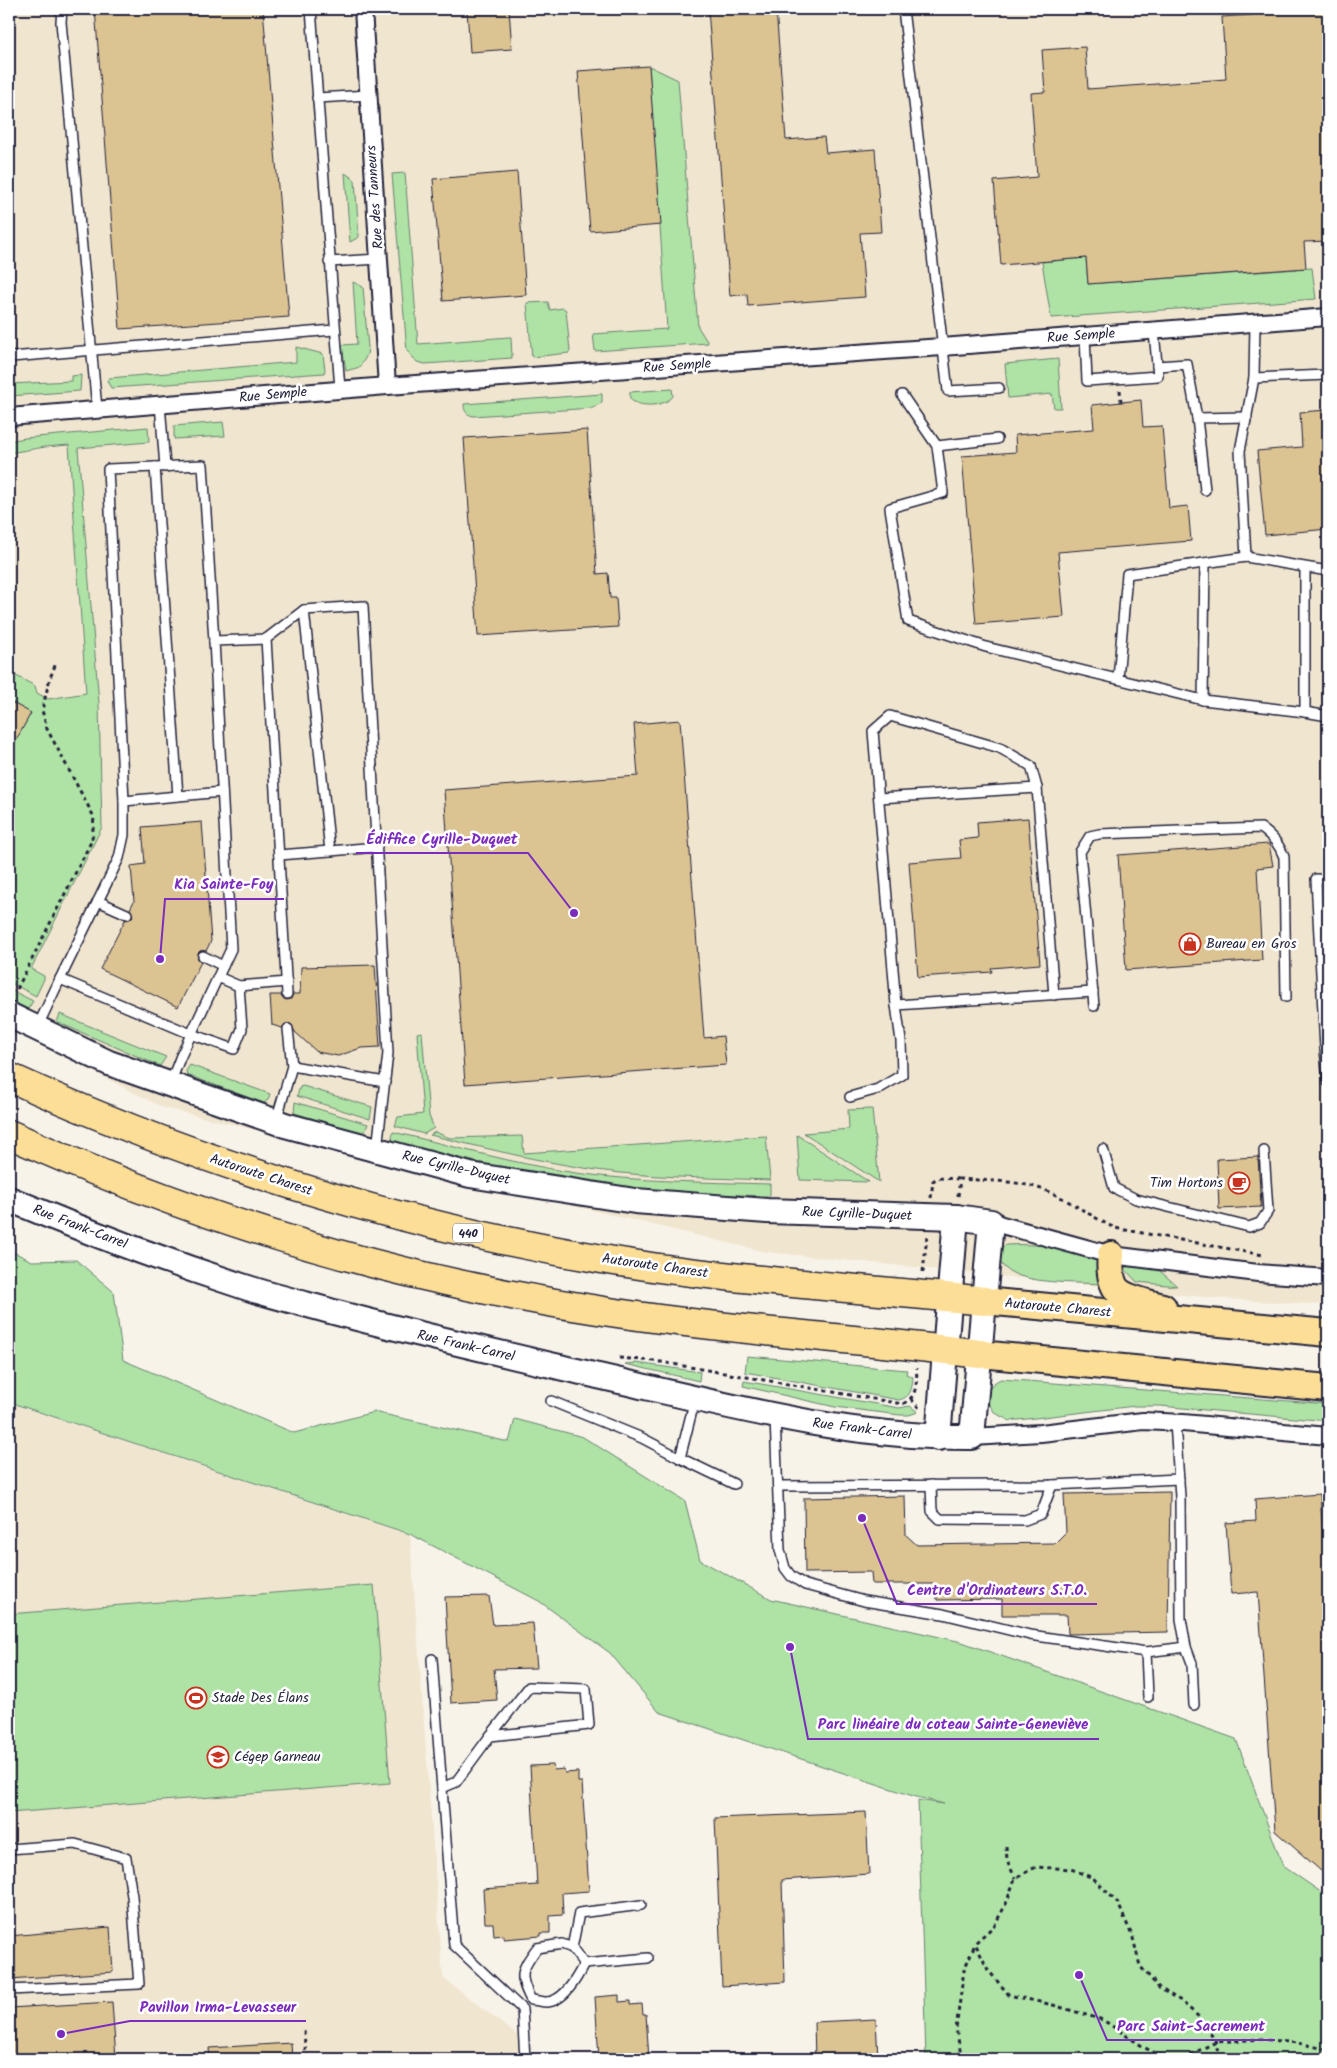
<svg xmlns="http://www.w3.org/2000/svg" width="1337" height="2068" font-family="Kalam,sans-serif">
	<style>
		.built { fill: #f0e5cf }
		.green { fill: #aee3a5; stroke: #688270 }
		.building { fill: #dcc392; stroke: #22223b }
		.lines { fill: none; stroke-linecap: round; stroke-linejoin: round }
		.lane-casing { stroke: #22223b; stroke-width: 12 }
		.street-casing { stroke: #22223b; stroke-width: 20 }
		.secondary-casing { stroke: #22223b; stroke-width: 28 }
		.primary-casing { stroke: #22223b; stroke-width: 30 }
		.highway-casing { stroke: #22223b; stroke-width: 31 }
		.path { stroke: #22223b; stroke-width: 3; stroke-dasharray: 4 4; stroke-linecap: butt }
		.lane { stroke: #fff; stroke-width: 9 }
		.street { stroke: #fff; stroke-width: 16 }
		.secondary { stroke: #fff; stroke-width: 24 }
		.primary { stroke: #fcde96; stroke-width: 26 }
		.highway { stroke: #fcde96; stroke-width: 28 }
		.labels { text-anchor: middle; dominant-baseline: central; stroke-width: 5; stroke-linejoin: round; paint-order: stroke }
		.shield { fill: #fff; stroke: #646476; stroke-width: 1 }
		.shield-label { font-size: 12px; font-weight: bold; fill: #22223b }
		.street-label { font-size: 14px; fill: #22223b; stroke: #fff }
		.poi-label { font-size: 14px; fill: #22223b; stroke: #fff; text-anchor: start }
		.leader { fill: none; stroke: #7b2cbf; stroke-width: 2 }
		.callout-dot { fill: #7b2cbf; stroke: #fff; stroke-width: 2 }
		.callout-label { font-size: 15px; text-anchor: middle; font-weight: bold; fill: #7b2cbf; stroke: #fff; stroke-width: 5; stroke-linejoin: round; paint-order: stroke }
	</style>
	<rect width="100%" height="100%" fill="#f8f3e9"/>
	<filter id="ink" filterUnits="userSpaceOnUse"><feTurbulence type="fractalNoise" baseFrequency=".02" numOctaves="2"/><feDisplacementMap in="SourceGraphic" scale="10" xChannelSelector="R" yChannelSelector="G"/><feConvolveMatrix kernelMatrix="1 2 1 2 8 2 1 2 1" color-interpolation-filters="sRGB"/></filter>
	<g filter="url(#ink)">
		<g class="built">
			<path d="M9,9H1328V1305L1223,1299L766,1252L164,1108L9,1029Z"/>
			<path d="M9,1399L18,1406L410,1535L443,1978L522,2039L523,2059H9Z"/>
		</g>
		<g class="green">
			<path d="M649,66L678,80L698,327L708,343L595,351L593,334L667,329Z"/>
			<path d="M345,173L355,180L359,237L350,242Z"/>
			<path d="M405,173L418,344L509,337H511L512,358L425,364L417,362L407,351L392,174Z"/>
			<path d="M1086,258L1088,284L1312,268L1316,299L1051,318L1042,262Z"/>
			<path d="M353,282L363,287L368,348L367,355L360,367L346,371L342,345L357,344Z"/>
			<path d="M548,302L550,310L563,308L566,310L570,351L569,353L532,357L527,303Z"/>
			<path d="M296,347L323,354L325,370L324,373L111,388L107,381L109,378L296,362Z"/>
			<path d="M1058,359L1061,408H1054L1052,394L1008,398L1005,364Z"/>
			<path d="M81,375L80,391L9,396V384L71,381V376Z"/>
			<path d="M672,389L673,396C665,407 639,408 630,399V392Z"/>
			<path d="M602,394V402L593,408L473,416C466,414 464,411 464,404Z"/>
			<path d="M223,422L225,436L174,439V426Z"/>
			<path d="M148,427L149,442L78,448L99,703L102,827L31,969L44,976V979L36,996L9,982V753L30,713L9,701V672L35,686L37,693L48,699L86,693L69,445L45,447L9,453V441L25,438Z"/>
			<path d="M9,989L33,1001L28,1009L9,999Z"/>
			<path d="M60,1014L166,1057L160,1066L57,1022Z"/>
			<path d="M422,1032L429,1116L434,1128L424,1134L395,1126L398,1117L423,1114L417,1033Z"/>
			<path d="M190,1065L270,1094L268,1100L264,1103L187,1075L186,1071Z"/>
			<path d="M303,1086L372,1107L370,1119L297,1096L300,1087Z"/>
			<path d="M295,1102L368,1124L364,1134L294,1113Z"/>
			<path d="M871,1109H872L879,1182L804,1133L849,1129L848,1110Z"/>
			<path d="M393,1132C454,1146 514,1164 576,1173C640,1182 705,1182 770,1184V1196C703,1194 635,1192 568,1181C509,1171 452,1156 393,1142L392,1137Z"/>
			<path d="M435,1132L450,1138L522,1136L524,1153L766,1136L770,1180C720,1178 670,1178 621,1173C556,1166 493,1150 430,1135Z"/>
			<path d="M797,1135L869,1182L800,1180Z"/>
			<path d="M1006,1245C1036,1243 1067,1248 1096,1256L1099,1263L1101,1284C1075,1282 1025,1285 1005,1268C999,1263 999,1257 999,1250Z"/>
			<path d="M9,1250L32,1261L76,1260L114,1292L123,1360L294,1433L374,1412L509,1442L515,1419L583,1437L685,1501L700,1560L771,1599L962,1642L1236,1739L1283,1866L1328,1897V2059H926L918,1800L944,1804L913,1796L659,1712L610,1653L539,1601L410,1534L18,1405L9,1398Z"/>
			<path d="M1126,1264L1160,1271L1177,1286L1137,1282L1125,1269Z"/>
			<path d="M747,1356L907,1370L906,1374L913,1377C912,1387 912,1397 899,1400L745,1372Z"/>
			<path d="M636,1363L700,1372L699,1381L625,1364Z"/>
			<path d="M1001,1379L1328,1404V1421L1160,1406H1135L1010,1421L995,1413L987,1401C987,1389 991,1383 1001,1379Z"/>
			<path d="M744,1381L899,1408L910,1406L918,1412L909,1415H900L835,1407L743,1386Z"/>
			<path d="M374,1585L390,1783L9,1813V1614Z"/>
		</g>
		<g class="building">
			<path d="M95,9H263L289,317L120,329Z"/>
			<path d="M467,9H509L512,49L470,52Z"/>
			<path d="M708,9H776L786,140L824,137L826,153L875,149L881,232L860,233L865,297L748,306L747,294L730,296Z"/>
			<path d="M1252,9H1328V241L1304,242L1306,268L1088,284L1086,258L1001,265L994,181L1037,177L1031,93L1045,92L1042,50L1085,47L1088,89L1226,79L1222,17L1252,15Z"/>
			<path d="M649,66L661,225L590,231L578,71Z"/>
			<path d="M517,172L526,295L443,301L433,179Z"/>
			<path d="M1141,400L1143,427L1162,426L1169,508L1188,506L1191,541L1058,552L1064,617L976,624L962,456L1016,452L1015,435L1094,429L1092,405Z"/>
			<path d="M1328,410V529L1265,535L1257,451L1302,447L1300,412Z"/>
			<path d="M587,430L597,574L608,573L610,598H616L618,627L478,636L464,438Z"/>
			<path d="M9,701L31,713L9,753Z"/>
			<path d="M680,720L704,1038L723,1036L726,1065L465,1084L444,790L638,776L634,724Z"/>
			<path d="M1028,818L1040,964L991,968L992,972L918,977L909,862L961,858L959,840L978,838L977,822Z"/>
			<path d="M202,822L211,941L206,951H200L197,954L198,959L201,962L178,1007L100,969L125,920L130,919L133,916L130,909L134,901L131,866L145,864L142,827Z"/>
			<path d="M1269,844L1273,866L1257,868L1262,960L1126,970L1118,855Z"/>
			<path d="M375,965L380,1047L361,1048L338,1056L317,1052L295,1032L291,1024H285L282,1028L272,1025L270,995H281L282,998L287,1000L291,999L293,994H300L301,967Z"/>
			<path d="M1258,1157L1261,1207L1219,1209L1217,1159Z"/>
			<path d="M1170,1492L1168,1632L1068,1634L1067,1615H1002V1599L937,1600L936,1584H872L871,1572L805,1573L804,1498L905,1496L906,1535L917,1545L1055,1543L1066,1532L1064,1494Z"/>
			<path d="M1320,1494L1328,1610V1877L1275,1831L1258,1592L1231,1594L1226,1523L1256,1521L1255,1499Z"/>
			<path d="M489,1596L493,1625L533,1623L537,1668L494,1669L497,1700L451,1703L445,1597Z"/>
			<path d="M553,1765L554,1770L564,1769L565,1773L578,1772V1782H582L589,1891L562,1893L563,1915L550,1916V1933H541V1936L504,1939V1935L494,1936L493,1923H485L483,1889L537,1885L530,1766Z"/>
			<path d="M866,1812L869,1874L782,1880L785,1982L722,1986L715,1818Z"/>
			<path d="M110,1927L113,1972L9,1979V1936Z"/>
			<path d="M619,1995V2002L630,2001V2005L642,2004L643,2014H646L649,2059H599L595,1997Z"/>
			<path d="M112,2002L116,2059H9V2008Z"/>
			<path d="M876,2019L878,2059H815L814,2022Z"/>
			<path d="M291,2043L292,2059H210L209,2048Z"/>
		</g>
		<g class="lines">
			<g class="lane-casing">
				<g id="lane">
					<path d="M62,9L61,22L97,409"/>
					<path d="M311,9L340,389"/>
					<path d="M903,9L948,391L999,388"/>
					<path d="M317,98L369,95"/>
					<path d="M329,262L379,259"/>
					<path d="M1255,323L1254,378L1240,451L1246,557L1328,571"/>
					<path d="M1085,336L1087,381L1158,376L1154,331"/>
					<path d="M11,357L334,330"/>
					<path d="M1157,366L1187,364L1197,418"/>
					<path d="M1254,378L1328,375"/>
					<path d="M902,395L937,446L943,493L890,508L908,621L986,647L1203,700L1305,712"/>
					<path d="M160,404L165,467"/>
					<path d="M937,446L997,439"/>
					<path d="M155,467L178,796"/>
					<path d="M1205,490L1197,418L1247,417"/>
					<path d="M1305,568V712L1328,716"/>
					<path d="M1118,679L1127,574L1246,557"/>
					<path d="M1203,700L1205,563"/>
					<path d="M879,798L1037,788"/>
					<path d="M124,801L108,469L203,465L214,641"/>
					<path d="M279,855L330,851"/>
					<path d="M98,901L127,914"/>
					<path d="M203,956L223,966"/>
					<path d="M218,977L239,986L287,982"/>
					<path d="M60,979L119,858L124,835V801L222,792"/>
					<path d="M287,994L266,639L304,610"/>
					<path d="M896,1005L873,731L890,716L1000,748L1031,766L1037,788L1054,995"/>
					<path d="M1094,1006L1080,852L1090,836L1099,834L1261,828C1273,837 1279,844 1284,857L1286,997"/>
					<path d="M37,1028L60,979L191,1034L234,1049L242,1029L239,986"/>
					<path d="M288,1029L292,1066"/>
					<path d="M1325,1049L1316,879L1328,880"/>
					<path d="M1328,1049H1325L1328,1082"/>
					<path d="M170,1084L180,1058L231,949L214,641L266,639"/>
					<path d="M850,1097L878,1089L902,1075L901,1041L896,1005L1093,992"/>
					<path d="M276,1121L292,1066L385,1082"/>
					<path d="M377,1149L388,1053L363,606L304,610L330,851L377,847"/>
					<path d="M1103,1149L1114,1188L1136,1199L1249,1227L1260,1223L1268,1211L1264,1151"/>
					<path d="M695,1399L680,1458L734,1484"/>
					<path d="M551,1401L642,1438L680,1458"/>
					<path d="M775,1417L780,1550L785,1568L791,1576L805,1585L864,1601L943,1614L1030,1635L1146,1652L1186,1647L1181,1619L1180,1497L1175,1422"/>
					<path d="M931,1485L932,1511L940,1519L1025,1520L1041,1514L1052,1485"/>
					<path d="M778,1486L1052,1485L1179,1479"/>
					<path d="M1186,1647L1192,1663L1194,1705"/>
					<path d="M1146,1652L1148,1697"/>
					<path d="M432,1659L454,1945L522,2009L525,2059"/>
					<path d="M529,1687L586,1689L589,1725L490,1736Z"/>
					<path d="M442,1788L456,1782L490,1736"/>
					<path d="M9,1849L75,1844L126,1858L132,1896L139,1984L9,1990"/>
					<path d="M562,1944L572,1948L584,1964C577,1978 564,2002 546,2002C542,2002 536,2000 531,2000C518,1975 521,1970 537,1948Z"/>
					<path d="M572,1948L579,1913L641,1905"/>
					<path d="M584,1964L648,1958"/>
				</g>
			</g>
			<g class="street-casing">
				<g id="street">
					<path d="M363,9L387,386"/>
					<path d="M9,417L387,386L942,347L1328,317"/>
					<path d="M991,1222L1111,1255L1258,1273L1328,1278"/>
					<path d="M972,1437L1041,1433L1143,1421L1183,1423L1328,1436"/>
				</g>
			</g>
			<g class="secondary-casing">
				<g id="secondary">
					<path d="M9,1015L109,1063L285,1125L470,1175L635,1201L767,1211L956,1217L991,1222L972,1437C844,1438 721,1404 598,1376C508,1355 419,1335 330,1311C303,1303 275,1297 248,1288C167,1262 87,1232 9,1199"/>
					<path d="M938,1438L956,1217"/>
				</g>
			</g>
			<g class="primary-casing">
				<g id="primary">
					<path d="M1111,1255C1110,1264 1110,1278 1115,1287C1121,1297 1151,1304 1163,1307"/>
					<path d="M984,1301L1328,1333"/>
					<path d="M980,1354L1328,1388"/>
				</g>
			</g>
			<g class="highway-casing">
				<g id="highway">
					<path d="M9,1077C214,1170 429,1234 652,1267C762,1283 873,1289 984,1301"/>
					<path d="M9,1134C199,1220 403,1281 610,1312C733,1331 857,1338 980,1354"/>
				</g>
			</g>
			<g class="path">
				<path d="M1120,390L1121,402"/>
				<path d="M17,989L92,840L94,817L47,729L42,710L50,678L56,663"/>
				<path d="M958,1196L960,1179C987,1181 1018,1180 1044,1190C1069,1199 1091,1217 1115,1228L1263,1255"/>
				<path d="M931,1198L933,1181L937,1178L960,1179"/>
				<path d="M923,1272L927,1236"/>
				<path d="M619,1358L655,1361L902,1404C918,1398 916,1383 917,1368"/>
				<path d="M911,1399L919,1408"/>
				<path d="M1006,1846L1007,1860L1015,1878"/>
				<path d="M304,2031L306,2059"/>
				<path d="M962,2059L956,2029L964,1970L975,1944"/>
				<path d="M1219,2059L1216,2042L1200,2018L1181,2001L1159,1988L1140,1966L1133,1938L1118,1903L1093,1878L1071,1869L1036,1867L1015,1878L1006,1904L994,1926L975,1943L988,1970L1009,1995L1053,2005L1103,2020L1145,2048L1164,2057L1182,2059L1216,2042L1264,2039L1304,2044L1328,2050"/>
			</g>
			<use href="#lane" class="lane"/>
			<use href="#street" class="street"/>
			<use href="#secondary" class="secondary"/>
			<use href="#primary" class="primary"/>
			<use href="#highway" class="highway"/>
		</g>
	</g>
	<defs>
		<g id="shop-ring" transform="scale(1.125)"><circle r="9.5" fill="#fff" stroke="#c8321e" stroke-width="1.5"/><path d="M-5-2.5h2.3a2.7 3.5 0 0 1 5.4 0H5L5.5 6h-11ZM-1.5-2.5h3a1.5 2.3 0 0 0-3 0Z" fill="#c8321e"/></g>
		<g id="cafe-ring" transform="scale(1.125)"><circle r="9.5" fill="#fff" stroke="#c8321e" stroke-width="1.5"/><path d="M-5.5-4.5H6V0H3Q3 3.5 0 3.5H-2.5Q-5.5 3.5-5.5 0ZM3-3.2v2h1.7v-2ZM-6 4.5H4V6H-6Z" fill="#c8321e"/></g>
		<g id="stadium-ring" transform="scale(1.125)"><circle r="9.5" fill="#fff" stroke="#c8321e" stroke-width="1.5"/><path d="M0-5a6.5 5 0 1 0 0 10a6.5 5 0 1 0 0-10ZM-3.5-1.8h7v3.6h-7Z" fill="#c8321e"/></g>
		<g id="university-ring" transform="scale(1.125)"><circle r="9.5" fill="#fff" stroke="#c8321e" stroke-width="1.5"/><path d="M0-5L7-2L0 1L-7-2ZM-4 1L0 2.5L4 1V4Q0 6-4 4Z" fill="#c8321e"/></g>
	</defs>
	<g fill-rule="evenodd">
		<use href="#shop-ring" x="1190" y="944"/>
		<use href="#cafe-ring" x="1239" y="1183"/>
		<use href="#stadium-ring" x="196" y="1698"/>
		<use href="#university-ring" x="218" y="1757"/>
	</g>
	<g class="labels">
		<rect class="shield" x="453" y="1223.5" width="30" height="19" rx="4"/>
		<g class="shield-label">
			<text x="468" y="1233">440</text>
		</g>
		<g class="street-label">
			<text transform="translate(375 197) rotate(-94)">Rue des Tanneurs</text>
			<text transform="translate(1081 336) rotate(-4)">Rue Semple</text>
			<text transform="translate(677 366) rotate(-4)">Rue Semple</text>
			<text transform="translate(273 395) rotate(-5)">Rue Semple</text>
			<text transform="translate(456 1168) rotate(13)">Rue Cyrille-Duquet</text>
			<text transform="translate(261 1175) rotate(18)">Autoroute Charest</text>
			<text transform="translate(857 1214) rotate(2)">Rue Cyrille-Duquet</text>
			<text transform="translate(80 1227) rotate(21)">Rue Frank-Carrel</text>
			<text transform="translate(655 1266) rotate(8)">Autoroute Charest</text>
			<text transform="translate(1058 1308) rotate(5)">Autoroute Charest</text>
			<text transform="translate(466 1346) rotate(13)">Rue Frank-Carrel</text>
			<text transform="translate(862 1429) rotate(7)">Rue Frank-Carrel</text>
		</g>
		<g class="poi-label">
			<text x="1206" y="944">Bureau en Gros</text>
			<text x="1223" y="1183" text-anchor="end">Tim Hortons</text>
			<text x="212" y="1698">Stade Des Élans</text>
			<text x="234" y="1757">Cégep Garneau</text>
		</g>
	</g>
	<path class="leader" d="M574 913L528 853H356M160 959L165 899H284M862 1518L897 1604H1097M790 1647L808 1739H1099M61 2034L130 2021H306M1079 1975L1107 2040H1275"/>
	<g class="callout-dot">
		<circle cx="574" cy="913" r="5"/>
		<circle cx="160" cy="959" r="5"/>
		<circle cx="862" cy="1518" r="5"/>
		<circle cx="790" cy="1647" r="5"/>
		<circle cx="61" cy="2034" r="5"/>
		<circle cx="1079" cy="1975" r="5"/>
	</g>
	<g class="callout-label">
		<text x="442" y="844">Édiffice Cyrille-Duquet</text>
		<text x="224" y="889">Kia Sainte-Foy</text>
		<text x="997" y="1595">Centre d'Ordinateurs S.T.O.</text>
		<text x="953" y="1729">Parc linéaire du coteau Sainte-Geneviève</text>
		<text x="218" y="2012">Pavillon Irma-Levasseur</text>
		<text x="1191" y="2031">Parc Saint-Sacrement</text>
	</g>
	<rect width="1337" height="2068" fill="none" stroke="#fff" stroke-width="30"/>
	<rect x="15" y="15" width="1307" height="2038" fill="none" stroke="#22223b" stroke-width="2" filter="url(#ink)"/>
</svg>
